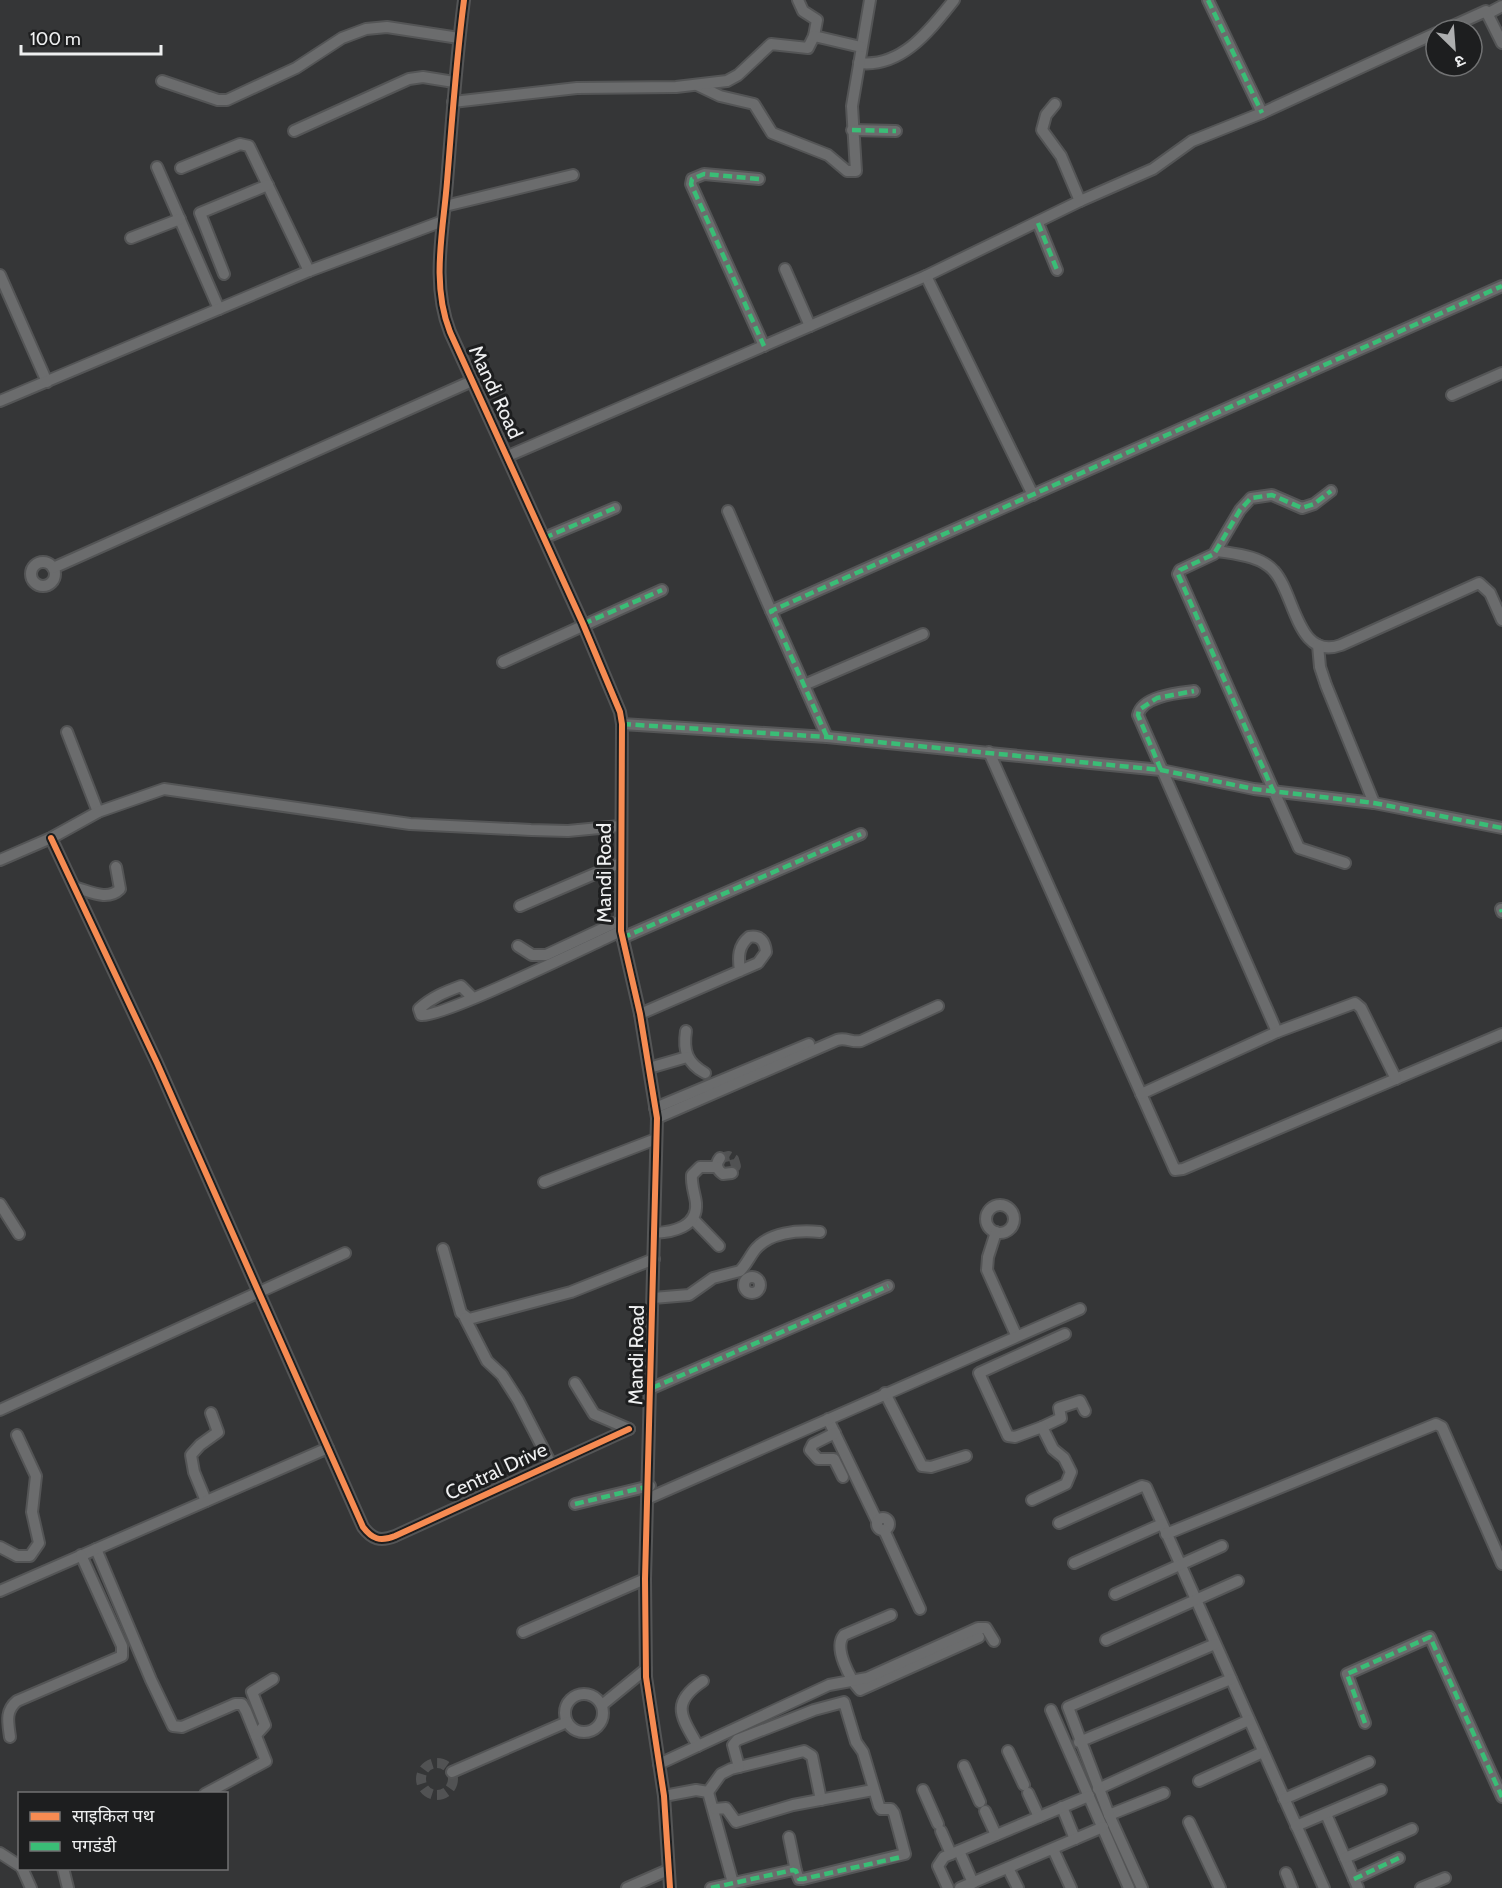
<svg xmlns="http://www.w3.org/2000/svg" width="1502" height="1888" font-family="Cabin,'Noto Sans Devanagari',sans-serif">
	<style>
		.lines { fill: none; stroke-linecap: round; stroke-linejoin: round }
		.minor-tunnel { stroke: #515253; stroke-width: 10; stroke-dasharray: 10 5; stroke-linecap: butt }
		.minor-casing { stroke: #545556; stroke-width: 14 }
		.minor { stroke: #6b6c6d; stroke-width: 10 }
		.quiet { stroke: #3abd76; stroke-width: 4.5; stroke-dasharray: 9 4.5; stroke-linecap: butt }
		.cycleway-casing { stroke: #1d1e1f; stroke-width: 10 }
		.cycleway { stroke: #f68b52; stroke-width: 6 }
		.labels { text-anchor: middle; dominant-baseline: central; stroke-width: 6; stroke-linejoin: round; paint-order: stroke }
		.street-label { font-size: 20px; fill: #eeeff0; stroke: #1d1e1f }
	</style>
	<rect width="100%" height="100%" fill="#353637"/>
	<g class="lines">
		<g class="minor-tunnel">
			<path d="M720,1158L729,1156L734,1159L736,1166L732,1173"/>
			<circle cx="437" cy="1779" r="16"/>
		</g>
		<g class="minor-casing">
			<g id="minor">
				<path d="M464,0C456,61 452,121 447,182C443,232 431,284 450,332L583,624L620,712L622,724L621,931L640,1014L657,1118L645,1579L646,1677L664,1796L670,1888"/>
				<path d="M798,0L803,11L817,20L814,36"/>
				<path d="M1208,0L1262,113"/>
				<path d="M1487,14L1502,6"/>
				<path d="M1444,30L1486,11L1502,43"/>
				<path d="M859,63C902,68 930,30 954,0"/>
				<path d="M162,81L218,100H227L296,68L342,38L366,29L387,27L459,38"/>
				<path d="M697,85L720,96L754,104L772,133L828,155L847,171H856L852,106L870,0"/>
				<path d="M453,102L577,88L676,87L727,81L738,75L771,44L808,48L814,36L861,47"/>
				<path d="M1055,104L1046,115L1042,130L1061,156L1080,201"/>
				<path d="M852,130L896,131"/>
				<path d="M294,131L409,79L423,77L454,82"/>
				<path d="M157,167L219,309"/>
				<path d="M181,168L240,144L249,146L309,271"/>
				<path d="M759,179L704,174L692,179L691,184L764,346"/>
				<path d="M445,206L573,175"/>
				<path d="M1038,223L1057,270"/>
				<path d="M131,238L180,219"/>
				<path d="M785,269L810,326"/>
				<path d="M224,274L200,213L268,185"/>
				<path d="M0,275L47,382"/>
				<path d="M926,276L1033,495"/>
				<path d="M1452,395L1502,373"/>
				<path d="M0,401L309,271L443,221"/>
				<path d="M508,456L926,276L1080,201L1153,169L1192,141L1262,113L1436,33"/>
				<path d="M1331,491L1314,504L1302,508L1272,495L1251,498L1240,510L1214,554L1180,570L1178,574L1299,848L1345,863"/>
				<path d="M728,511L771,611"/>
				<path d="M544,538L615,508"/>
				<path d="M1218,551C1236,554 1261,556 1274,571C1295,594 1297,661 1341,645L1479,583L1490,593L1502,620"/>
				<circle cx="43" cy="574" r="12"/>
				<path d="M53,568L472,381"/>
				<path d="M1318,645L1320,667L1326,685L1374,803"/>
				<path d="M503,662L662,590"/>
				<path d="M804,685L923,634"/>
				<path d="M1194,691C1178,693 1142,696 1138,715L1277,1032"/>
				<path d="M622,724L827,737L1161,770L1254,789L1374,803L1502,828"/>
				<path d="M67,732L98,812"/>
				<path d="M827,737L771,611L1502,286"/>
				<path d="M989,752L1175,1170L1183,1169L1502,1034"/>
				<path d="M51,838L157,1063L363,1527C372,1539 380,1542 395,1536L629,1429"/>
				<path d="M0,860L51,838L98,812L164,789L410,824L531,830L568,831L620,826"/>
				<path d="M77,888C91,892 108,901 120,889L116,867"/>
				<path d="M520,906L620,863"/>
				<path d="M1501,909L1502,912"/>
				<path d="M622,938L861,834"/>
				<path d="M518,946L532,955H546L621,920"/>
				<path d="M473,998L461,986C445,992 432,997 419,1009L421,1015C438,1019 578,951 604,939L621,931"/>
				<path d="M640,1014L758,963L766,952C765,941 760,935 749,937C738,946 738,957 740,971"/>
				<path d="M686,1031C683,1051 687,1063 705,1073"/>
				<path d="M649,1068L687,1057"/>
				<path d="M1141,1094L1277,1032L1355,1003L1361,1008L1396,1079"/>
				<path d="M655,1108L809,1044"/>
				<path d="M657,1118L837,1040C846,1037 852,1043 861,1041L938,1006"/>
				<path d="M720,1158C715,1164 717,1170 723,1174L732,1173"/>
				<path d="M544,1182L656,1139"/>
				<path d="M0,1204L19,1234"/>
				<circle cx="1000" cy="1219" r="14"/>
				<path d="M693,1219L719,1246"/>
				<path d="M996,1232L988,1257L987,1270L1016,1335"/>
				<path d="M655,1233C673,1232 698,1227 696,1203C695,1194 691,1185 692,1175L700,1167H717"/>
				<path d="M443,1249L461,1313L469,1319L571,1292L654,1259"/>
				<circle cx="752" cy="1285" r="8"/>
				<path d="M653,1298L689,1295L713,1278L740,1271C746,1265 749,1258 754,1251C768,1232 798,1230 820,1232"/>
				<path d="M465,1318L487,1361L502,1375L518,1400L551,1464"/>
				<path d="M575,1383L594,1414L629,1429"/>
				<path d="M652,1388L888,1286"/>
				<path d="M885,1393L922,1466L931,1467L966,1456"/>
				<path d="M0,1410L345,1253"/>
				<path d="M828,1419L877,1521"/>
				<path d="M1042,1427L1061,1418L1059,1408L1080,1401L1085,1411"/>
				<path d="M835,1433L813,1444L810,1450L818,1459H834L843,1477"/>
				<path d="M649,1498L1080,1309"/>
				<path d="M1032,1500L1066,1484L1071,1472L1064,1458L1053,1449L1042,1427L1015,1437L1008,1436L979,1373L1065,1334"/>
				<path d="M206,1501L194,1472L191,1455L200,1445L218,1432L211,1413"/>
				<path d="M575,1504L650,1486"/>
				<circle cx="883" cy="1524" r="6"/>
				<path d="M1059,1523L1142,1486L1146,1487L1324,1888"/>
				<path d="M884,1530L920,1609"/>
				<path d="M1166,1534L1436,1424L1442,1427L1502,1564"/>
				<path d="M0,1547L17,1556H30L39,1543L32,1512L36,1476L17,1435"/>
				<path d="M96,1549L151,1680L173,1726L182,1727L235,1704H242L246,1711L266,1761L205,1794"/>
				<path d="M1074,1563L1162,1524"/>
				<path d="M0,1591L328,1448"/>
				<path d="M1115,1594L1222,1546"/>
				<path d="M891,1615L844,1635C833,1648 850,1679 860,1690L979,1637"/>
				<path d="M523,1632L645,1579"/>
				<path d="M1106,1640L1238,1581"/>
				<circle cx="584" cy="1713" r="19"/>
				<path d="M602,1705L646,1669"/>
				<path d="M1051,1710L1129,1888"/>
				<path d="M1365,1723L1347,1674L1430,1637L1502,1797"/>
				<path d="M256,1735L265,1725L252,1692L273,1679"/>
				<path d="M10,1737C8,1722 5,1711 17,1701L122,1656V1646L81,1555"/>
				<path d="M1079,1742L1231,1679"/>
				<path d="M698,1746C681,1716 670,1703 703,1681"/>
				<path d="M1008,1751L1024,1785"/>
				<path d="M659,1764L829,1685L867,1678L978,1628H986L994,1641"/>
				<path d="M964,1766L980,1802"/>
				<path d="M452,1772L567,1722"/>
				<path d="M1199,1781L1263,1752"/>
				<path d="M1098,1789L1249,1720"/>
				<path d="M923,1790L938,1824"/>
				<path d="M708,1792L721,1774L731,1769L804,1751L812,1756L821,1800"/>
				<path d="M1028,1793L1039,1817"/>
				<path d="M664,1796L696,1790L708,1792L733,1883"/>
				<path d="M1284,1799L1369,1762"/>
				<path d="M1062,1807L1075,1839"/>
				<path d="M715,1809L726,1808L736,1822L793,1805L873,1790"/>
				<path d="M985,1811L996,1835"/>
				<path d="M1326,1814L1358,1888"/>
				<path d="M1109,1815L1164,1793"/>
				<path d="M1189,1822L1220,1888"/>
				<path d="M1296,1826L1381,1790"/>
				<path d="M941,1831L951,1854"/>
				<path d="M789,1837L796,1871"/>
				<path d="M1053,1849L1071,1888"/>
				<path d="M959,1851L973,1883"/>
				<path d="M0,1853L20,1866"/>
				<path d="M1345,1858L1412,1829"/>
				<path d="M22,1868L31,1888"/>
				<path d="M63,1868L68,1888"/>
				<path d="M1008,1868L1018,1888"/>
				<path d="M1286,1873L1292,1888"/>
				<path d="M1354,1879L1399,1858"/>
				<path d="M627,1888L668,1870"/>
				<path d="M711,1888L793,1870L796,1871L799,1879H803L905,1854L894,1813L891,1809H881L879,1806L863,1752L856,1742L844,1702L814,1710L737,1740L733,1745L739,1767"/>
				<path d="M948,1888L938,1866L944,1857L1089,1796"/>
				<path d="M960,1888L1103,1827"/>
				<path d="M1142,1888L1109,1815L1068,1707L1215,1644"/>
				<path d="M1421,1888L1445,1878"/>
			</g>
		</g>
		<use href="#minor" class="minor"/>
		<g class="quiet">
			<path d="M1208,0L1262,113"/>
			<path d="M852,130L896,131"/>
			<path d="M759,179L704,174L692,179L691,184L764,346"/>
			<path d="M1038,223L1057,270"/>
			<path d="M544,538L615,508"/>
			<path d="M583,624L662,590"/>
			<path d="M622,724L827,737L1161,770L1254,789L1374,803L1502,828"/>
			<path d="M827,737L771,611L1502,286"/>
			<path d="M1161,770L1138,715L1139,710L1157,698L1194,691"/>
			<path d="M1274,793L1178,574L1180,570L1214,554L1240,510L1251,498L1272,495L1302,508L1314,504L1331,491"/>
			<path d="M1501,909L1502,912"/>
			<path d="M622,938L861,834"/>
			<path d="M652,1388L888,1286"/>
			<path d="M575,1504L650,1486"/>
			<path d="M1365,1723L1347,1674L1430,1637L1502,1797"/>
			<path d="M1354,1879L1399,1858"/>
			<path d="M711,1888L793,1870L796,1871L799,1879H803L901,1857"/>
		</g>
		<g class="cycleway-casing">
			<g id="cycleway">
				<path d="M464,0C456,61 452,121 447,182C443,232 431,284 450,332L583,624L620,712L622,724L621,931L640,1014L657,1118L645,1579L646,1677L664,1796L670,1888"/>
				<path d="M51,838L157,1063L363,1527C372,1539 380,1542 395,1536L629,1429"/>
			</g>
		</g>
		<use href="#cycleway" class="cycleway"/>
	</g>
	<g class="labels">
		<g class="street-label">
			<text transform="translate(496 392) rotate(65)">Mandi Road</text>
			<text transform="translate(604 873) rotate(-90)">Mandi Road</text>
			<text transform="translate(636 1355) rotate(-89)">Mandi Road</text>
			<text transform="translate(496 1471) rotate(-25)">Central Drive</text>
		</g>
	</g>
	<rect x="18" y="1792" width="210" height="78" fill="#1d1e1f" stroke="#717273" stroke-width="1.5"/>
	<rect x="30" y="1812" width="30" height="9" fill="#f68b52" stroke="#717273" stroke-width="1.5"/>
	<text x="72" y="1822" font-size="18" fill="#eeeff0">साइकिल पथ</text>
	<rect x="30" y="1842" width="30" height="9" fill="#3abd76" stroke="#717273" stroke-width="1.5"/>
	<text x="72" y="1852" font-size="18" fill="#eeeff0">पगडंडी</text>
	<g transform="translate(1454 48) rotate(155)"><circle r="28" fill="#1d1e1f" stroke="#717273" stroke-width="1.5"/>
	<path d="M0-4.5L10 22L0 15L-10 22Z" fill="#adaeaf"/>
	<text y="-9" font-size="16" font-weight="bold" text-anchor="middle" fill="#eeeff0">उ</text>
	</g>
	<path d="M21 45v9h140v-9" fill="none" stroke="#eeeff0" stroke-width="3"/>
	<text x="30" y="45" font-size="18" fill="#eeeff0" stroke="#1d1e1f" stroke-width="4.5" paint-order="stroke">100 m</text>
</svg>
